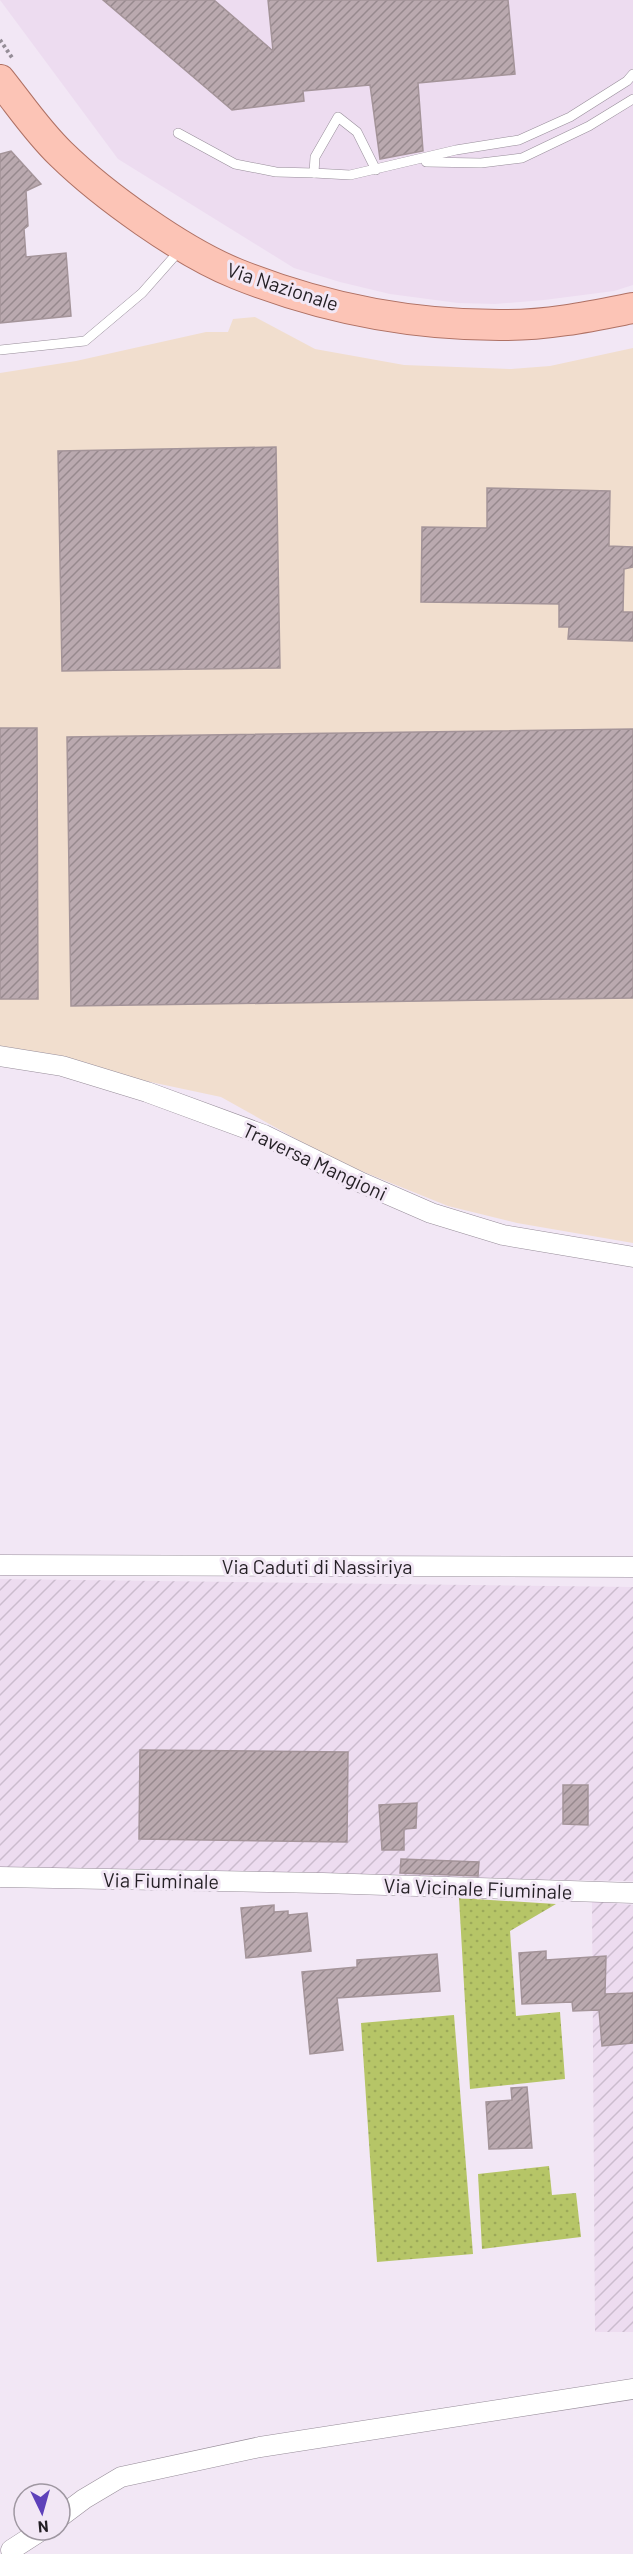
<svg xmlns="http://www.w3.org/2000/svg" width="633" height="2554" font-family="Barlow,sans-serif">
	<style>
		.commercial { fill: #f1dece }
		.industrial { fill: url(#industrial-furrows) }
		.built { fill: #eddcf0 }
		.garden { fill: url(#garden-dots) }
		.building { fill: url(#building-hatch); stroke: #a49499; stroke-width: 1.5 }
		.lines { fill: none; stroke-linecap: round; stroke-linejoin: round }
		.service-casing { stroke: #978d99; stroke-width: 10 }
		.minor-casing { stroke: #978d99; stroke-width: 21 }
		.primary-casing { stroke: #af7164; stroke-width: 32 }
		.path { stroke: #958d97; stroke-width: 4; stroke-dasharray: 3 3; stroke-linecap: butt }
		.service { stroke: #fff; stroke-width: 9 }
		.minor { stroke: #fff; stroke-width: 20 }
		.primary { stroke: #fcc4b6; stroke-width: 30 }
		.labels { text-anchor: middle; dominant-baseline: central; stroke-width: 6; stroke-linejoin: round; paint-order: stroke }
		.street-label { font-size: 20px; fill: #231f24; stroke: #f2e7f5 }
	</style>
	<defs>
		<pattern id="industrial-furrows" width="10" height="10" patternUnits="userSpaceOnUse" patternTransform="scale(1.5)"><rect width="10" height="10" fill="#eddcf0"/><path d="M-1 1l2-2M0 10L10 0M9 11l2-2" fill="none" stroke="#cbbcce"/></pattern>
		<pattern id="garden-dots" width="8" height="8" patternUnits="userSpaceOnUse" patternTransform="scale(1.5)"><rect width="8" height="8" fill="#b6c567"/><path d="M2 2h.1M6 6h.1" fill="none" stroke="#9ca959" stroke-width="1.8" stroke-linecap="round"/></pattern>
		<pattern id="building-hatch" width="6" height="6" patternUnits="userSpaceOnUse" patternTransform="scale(1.5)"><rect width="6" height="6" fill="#baa9af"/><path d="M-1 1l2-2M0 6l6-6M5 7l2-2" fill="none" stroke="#97898e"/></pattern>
	</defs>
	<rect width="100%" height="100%" fill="#f2e7f5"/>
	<path class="commercial" d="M255,317L315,349L404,365L511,369L550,366L633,348V1243L517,1223L448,1206L334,1160L221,1097L0,1050V373L76,361L206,332H228L233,319Z"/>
	<g class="industrial">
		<path d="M0,1579L633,1587V1881L0,1871Z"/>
		<path d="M592,1901L633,1905V2332H595Z"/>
	</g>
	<path class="built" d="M0,0H633V285L614,291L544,300L495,304L458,303L390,294L340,282L294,268L118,159Z"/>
	<g class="garden">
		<path d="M459,1898L556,1904L510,1931L516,2016L560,2012L565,2079L470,2089Z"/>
		<path d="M454,2015L473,2254L377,2262L361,2023Z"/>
		<path d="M549,2166L552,2195L576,2193L581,2237L482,2249L478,2174Z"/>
	</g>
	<g class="building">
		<path d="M103,0H214L273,51L268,0H508L515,74L418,83L423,151L380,159L370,85L303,91L304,101L232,110Z"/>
		<path d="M11,151L41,184L26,191L28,226L24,229L26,257L66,253L71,316L0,323V154Z"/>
		<path d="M276,447L280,668L62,671L58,451Z"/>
		<path d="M487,488L610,491L609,546L633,547V567L624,569L623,612H633V641L568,639L569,627H559V604L421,602L422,527L487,528Z"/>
		<path d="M0,728H37L38,999H0Z"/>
		<path d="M633,729V998L71,1006L67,737Z"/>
		<path d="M140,1750L348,1752L347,1842L139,1839Z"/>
		<path d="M563,1785H588V1825L563,1824Z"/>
		<path d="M417,1803L416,1828L404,1829V1850H382L379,1805Z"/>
		<path d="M401,1859L479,1862L478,1876L400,1873Z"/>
		<path d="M274,1905V1912L288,1911V1915L307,1913L311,1951L246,1958L241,1908Z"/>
		<path d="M546,1951V1960L606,1956L605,1994L633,1993V2043L602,2046L599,2010L573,2011L572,2002L522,2004L519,1953Z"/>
		<path d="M437,1954L440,1991L337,1998L343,2050L310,2054L302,1972L357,1967V1960Z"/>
		<path d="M527,2087L532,2148L489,2149L486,2102L512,2100L511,2088Z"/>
	</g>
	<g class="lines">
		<g class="service-casing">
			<g id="service">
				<path d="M178,133L235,164L276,172L314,173"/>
				<path d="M426,162L481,163L522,158L589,126L633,99"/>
				<path d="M376,170L357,132L338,117L315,157L314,173L350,175L456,150L519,140L570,117L627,81L633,74"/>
				<path d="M0,350L85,341L142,293L180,250"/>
			</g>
		</g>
		<g class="minor-casing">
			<g id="minor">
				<path d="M0,1056L62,1066L147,1092L264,1135L362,1183L431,1213L503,1235L633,1257"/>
				<path d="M0,1565L633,1567"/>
				<path d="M0,1877L323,1883L633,1893"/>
				<path d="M60,2517L84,2499L121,2477L260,2447L633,2389"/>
				<path d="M11,2550L42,2530"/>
			</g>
		</g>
		<g class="primary-casing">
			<path id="primary" d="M0,80C20,105 38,132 61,154C103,195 182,252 237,274C322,308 415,326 507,325C550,325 592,316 633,308"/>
		</g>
		<path class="path" d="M0,40L13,59"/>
		<use href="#service" class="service"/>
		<use href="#minor" class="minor"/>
		<use href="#primary" class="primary"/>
	</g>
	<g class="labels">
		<g class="street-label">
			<text transform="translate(283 286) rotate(18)">Via Nazionale</text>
			<text transform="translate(315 1161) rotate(25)">Traversa Mangioni</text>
			<text x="317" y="1566">Via Caduti di Nassiriya</text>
			<text transform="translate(161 1880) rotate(1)">Via Fiuminale</text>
			<text transform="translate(478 1888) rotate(2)">Via Vicinale Fiuminale</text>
		</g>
	</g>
	<g transform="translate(42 2512) rotate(175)"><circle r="28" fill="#f2e7f5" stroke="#9f97a1" stroke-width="1.5"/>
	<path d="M0-4.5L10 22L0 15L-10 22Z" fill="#5e41ba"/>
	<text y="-9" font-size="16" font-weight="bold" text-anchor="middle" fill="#231f24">N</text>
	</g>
</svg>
